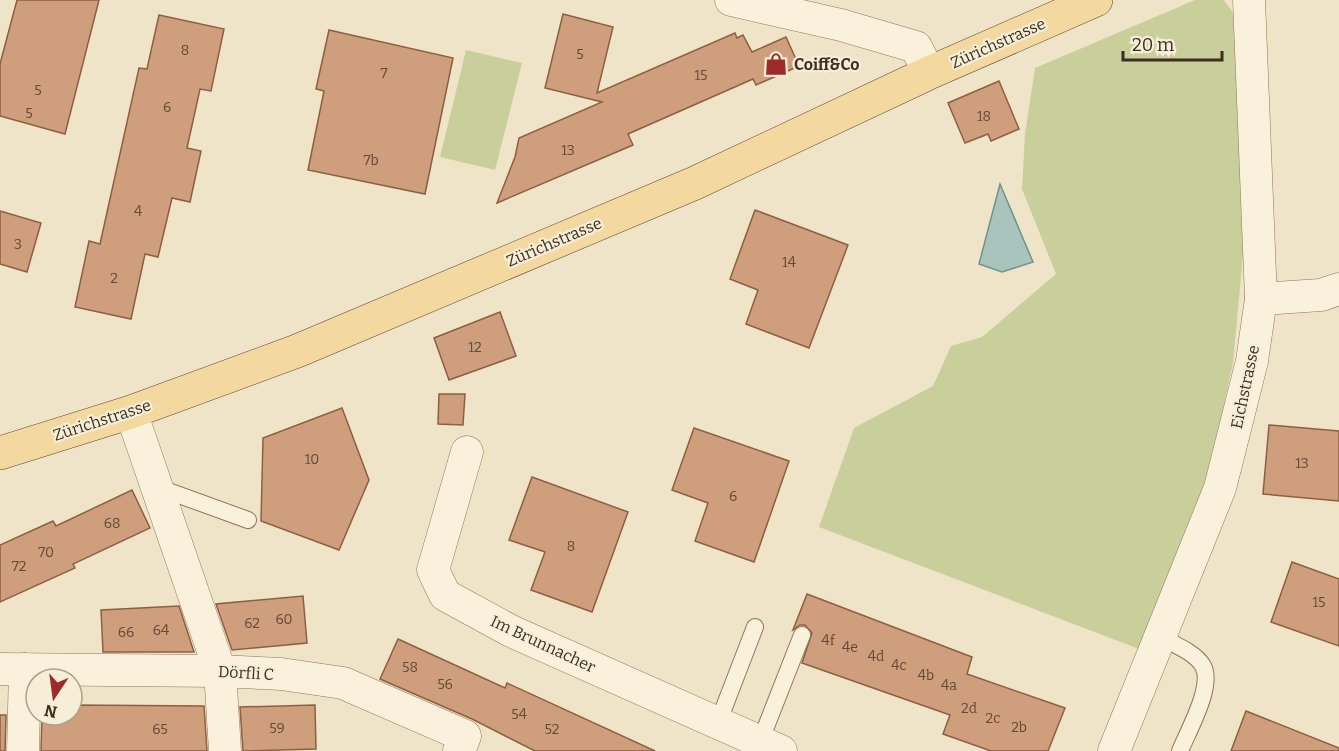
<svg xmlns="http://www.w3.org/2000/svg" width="1339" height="751" font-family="Bitter,serif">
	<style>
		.green { fill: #c9cf9b }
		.water { fill: #a9c4bc; stroke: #6f938a; stroke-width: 1.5 }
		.building { fill: #cf9f7d; stroke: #8d5f41; stroke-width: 1.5 }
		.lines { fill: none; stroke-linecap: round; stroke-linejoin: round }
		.lane-casing { stroke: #8d765c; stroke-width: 18 }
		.street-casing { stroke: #8d765c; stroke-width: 33 }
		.primary-casing { stroke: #5b4430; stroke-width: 34 }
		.lane { stroke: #faf1dc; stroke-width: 16 }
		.street { stroke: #faf1dc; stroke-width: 32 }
		.primary { stroke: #f3d9a0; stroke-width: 33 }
		.labels { text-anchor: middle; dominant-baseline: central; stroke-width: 4.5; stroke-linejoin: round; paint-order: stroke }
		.number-label { font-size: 14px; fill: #624a37 }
		.street-label { font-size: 16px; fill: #3d2e20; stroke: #f7eed8 }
		.poi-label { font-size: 16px; font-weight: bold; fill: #3d2e20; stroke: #f7eed8; text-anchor: start }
	</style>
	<rect width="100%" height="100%" fill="#f0e4c8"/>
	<g class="green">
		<path d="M1195,0H1224L1234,14L1244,244L1233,363L1210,469L1139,649L819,527L854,428L933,386L951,346L982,337L1056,274L1022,189L1025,134L1035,68Z"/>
		<path d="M466,50L522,63L495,170L440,157Z"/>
	</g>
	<path class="water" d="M1000,184L1033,262L1002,272L979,264Z"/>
	<g class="building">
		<path d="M17,0H99L65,134L0,116V64Z"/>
		<path d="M563,14L613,27L597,93L735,33L737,38L743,35L752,52L786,37L799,66L756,85L753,79L628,134L633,145L497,203L515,157L519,138L602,102L545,88Z"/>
		<path d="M159,15L224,29L211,91L200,89L187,148L201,151L190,202L172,198L158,257L145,254L131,319L75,307L89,241L100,244L139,68L147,69Z"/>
		<path d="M329,30L453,58L425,194L308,170L324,91L316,89Z"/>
		<path d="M999,81L1019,129L991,141L988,134L965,143L948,103Z"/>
		<path d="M755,210L848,245L809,348L746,324L758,290L730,279Z"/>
		<path d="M0,211L41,223L27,272L0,264Z"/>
		<path d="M500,312L516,356L449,380L434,338Z"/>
		<path d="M439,394H465L463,425L438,424Z"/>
		<path d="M342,408L369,480L339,550L261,521L263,438Z"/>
		<path d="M1269,425L1339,431V501L1263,494Z"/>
		<path d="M694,428L789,461L754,562L695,541L708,503L672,490Z"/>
		<path d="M532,477L628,512L592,612L531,590L545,552L509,540Z"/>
		<path d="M132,490L150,528L73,564L75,568L0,602V545L53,521L56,526Z"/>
		<path d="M1292,562L1339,579V646L1271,622Z"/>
		<path d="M807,594L972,657L967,674L1065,708L1048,751H991L943,734L950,715L802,663L812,633L805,625H800L793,630Z"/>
		<path d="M303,596L307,643L232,650L216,604Z"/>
		<path d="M179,606L194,652H103L101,610Z"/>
		<path d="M398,639L505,688L507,683L655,751H535L472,719L380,679Z"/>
		<path d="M72,705L204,706L207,751H41L42,715H72Z"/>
		<path d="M315,705L316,749L243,751L240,707Z"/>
		<path d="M1246,711L1339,748V751H1231Z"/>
		<path d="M0,715H6L5,751H0Z"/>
	</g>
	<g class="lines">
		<g class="lane-casing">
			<g id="lane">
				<path d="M157,487L248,520"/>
				<path d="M1160,637C1173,644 1195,652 1203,666C1214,686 1188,731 1180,751"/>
				<path d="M718,723L755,627"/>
				<path d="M760,742L802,635"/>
			</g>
		</g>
		<g class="street-casing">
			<g id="street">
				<path d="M731,0L841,25L916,47L929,73"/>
				<path d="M1261,299L1321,295L1339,289"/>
				<path d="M131,412L220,671L225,751"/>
				<path d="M467,452L433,570L445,595L511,631L781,751"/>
				<path d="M0,669L220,671L281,674L343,683L465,736L459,751"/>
				<path d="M23,751L25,669"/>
				<path d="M1114,751L1220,488L1252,361L1261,299L1249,0"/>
			</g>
		</g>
		<g class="primary-casing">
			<path id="primary" d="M0,453L131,412L297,351L695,183L929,73L1096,0"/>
		</g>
		<use href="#lane" class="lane"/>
		<use href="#street" class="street"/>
		<use href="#primary" class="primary"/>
	</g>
	<defs>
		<g id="shop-bare" transform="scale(1.8)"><path d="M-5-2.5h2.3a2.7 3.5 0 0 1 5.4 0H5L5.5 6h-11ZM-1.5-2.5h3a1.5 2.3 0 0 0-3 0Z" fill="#9e2a2b" stroke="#f7eed8" stroke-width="2.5" paint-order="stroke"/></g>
	</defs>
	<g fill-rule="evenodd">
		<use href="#shop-bare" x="776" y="64"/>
	</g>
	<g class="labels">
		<g class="number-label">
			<text x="185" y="50">8</text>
			<text x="580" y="54">5</text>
			<text x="384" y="73">7</text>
			<text x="701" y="75">15</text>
			<text x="38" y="90">5</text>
			<text x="167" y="107">6</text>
			<text x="29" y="113">5</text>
			<text x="984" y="116">18</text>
			<text x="568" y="150">13</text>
			<text x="371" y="160">7b</text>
			<text x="138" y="211">4</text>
			<text x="18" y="244">3</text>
			<text x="789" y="262">14</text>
			<text x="114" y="278">2</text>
			<text x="475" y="347">12</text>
			<text x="312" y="459">10</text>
			<text x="1302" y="463">13</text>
			<text x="733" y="496">6</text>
			<text x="112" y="523">68</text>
			<text x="571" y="546">8</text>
			<text x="46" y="552">70</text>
			<text x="19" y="566">72</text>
			<text x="1319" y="602">15</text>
			<text x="284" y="619">60</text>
			<text x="252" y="623">62</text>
			<text x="161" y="630">64</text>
			<text x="126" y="632">66</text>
			<text x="828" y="640">4f</text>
			<text x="850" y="647">4e</text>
			<text x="876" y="656">4d</text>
			<text x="899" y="665">4c</text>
			<text x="410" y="667">58</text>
			<text x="926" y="675">4b</text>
			<text x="445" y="684">56</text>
			<text x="949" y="685">4a</text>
			<text x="969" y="708">2d</text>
			<text x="519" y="714">54</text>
			<text x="993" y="718">2c</text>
			<text x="1019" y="727">2b</text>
			<text x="277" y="728">59</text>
			<text x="160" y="729">65</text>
			<text x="552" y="729">52</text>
		</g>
		<g class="street-label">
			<text transform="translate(998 43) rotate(-24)">Zürichstrasse</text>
			<text transform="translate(554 242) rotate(-23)">Zürichstrasse</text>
			<text transform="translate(1245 387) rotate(-78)">Eichstrasse</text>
			<text transform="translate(102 420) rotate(-18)">Zürichstrasse</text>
			<text transform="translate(543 644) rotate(25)">Im Brunnacher</text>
			<text transform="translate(246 673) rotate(3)">Dörfli C</text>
		</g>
		<g class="poi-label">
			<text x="794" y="64">Coiff&amp;Co</text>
		</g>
	</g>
	<g transform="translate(54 697) rotate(193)"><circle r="28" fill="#f7eed8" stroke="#ada18e" stroke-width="1.5"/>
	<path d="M0-4.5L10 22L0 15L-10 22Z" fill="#9e2a2b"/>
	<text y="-9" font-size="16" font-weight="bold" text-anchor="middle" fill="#3d2e20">N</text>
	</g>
	<path d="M1123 51v9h99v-9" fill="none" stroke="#3d2e20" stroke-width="3"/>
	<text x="1132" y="51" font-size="18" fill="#3d2e20" stroke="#f7eed8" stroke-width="4.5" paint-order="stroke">20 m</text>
</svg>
